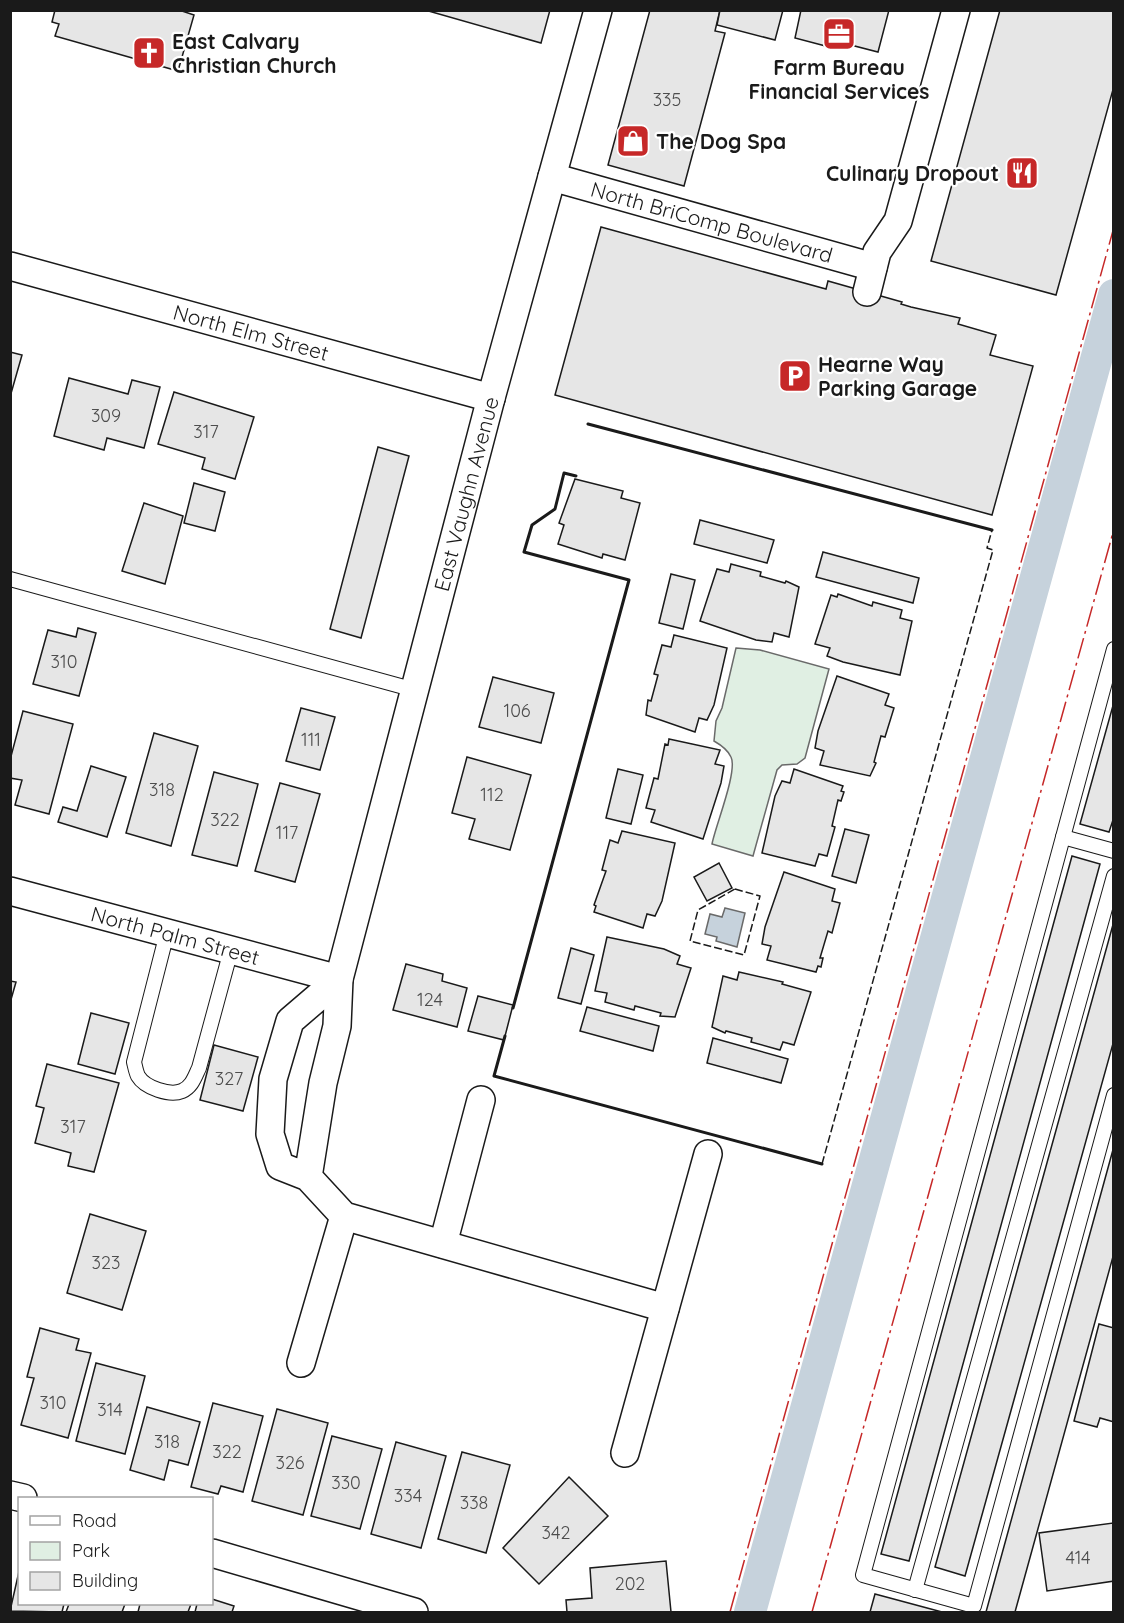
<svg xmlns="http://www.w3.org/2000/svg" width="1124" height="1623" font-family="Quicksand,sans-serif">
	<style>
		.green { fill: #e0efe3; stroke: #6a6a6a; stroke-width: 1.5 }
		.water { fill: #c6d2dc; stroke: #6a6a6a; stroke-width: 1.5 }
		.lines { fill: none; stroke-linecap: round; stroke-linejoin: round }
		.canal { stroke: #c6d2dc; stroke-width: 32 }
		.building { fill: #e6e6e6; stroke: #1a1a1a; stroke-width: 1.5 }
		.lane-casing { stroke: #1a1a1a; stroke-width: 16 }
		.street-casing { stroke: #1a1a1a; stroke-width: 30 }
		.lane { stroke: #fff; stroke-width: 14 }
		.street { stroke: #fff; stroke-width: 27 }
		.fence { stroke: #1a1a1a; stroke-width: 1.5; stroke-dasharray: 8 3; stroke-linecap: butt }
		.wall { stroke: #1a1a1a; stroke-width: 3 }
		.power { stroke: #c62828; stroke-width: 1.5; stroke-dasharray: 21 4.5 3 4.5; stroke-linecap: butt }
		.labels { text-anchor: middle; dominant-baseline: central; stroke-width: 4.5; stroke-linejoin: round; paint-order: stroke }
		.number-label { font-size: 18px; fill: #4d4d4d }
		.poi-label { font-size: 21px; font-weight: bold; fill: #1a1a1a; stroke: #fff; text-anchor: start }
		.street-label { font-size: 21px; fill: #1a1a1a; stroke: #fff }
	</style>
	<rect width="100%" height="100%" fill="#fff"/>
	<path class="green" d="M736,648L760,650L829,669L805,758L797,764L782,765L777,770L753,856L712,844C715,827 738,771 731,757C728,750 721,745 714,741L716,721L722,708Z"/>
	<path class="water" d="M725,908L745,913L737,947L716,941L717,937L705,934L710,914L722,917Z"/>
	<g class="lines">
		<path class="canal" d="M750,1612L1114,295"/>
	</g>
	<g class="building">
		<path d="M55,10H179L194,15L178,71L55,36L59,24L52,22Z"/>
		<path d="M425,10H550L541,43Z"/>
		<path d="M650,10H720L715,31L725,33L684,186L608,165Z"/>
		<path d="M720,10H783L775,40L717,25Z"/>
		<path d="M801,10H889L878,52L839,42L837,49L795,38Z"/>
		<path d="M1000,10H1114V86L1056,295L931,261Z"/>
		<path d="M601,227L826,289L828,281L902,302L901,304L911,307L960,318L958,324L996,335L990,355L1033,366L992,515L555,395Z"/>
		<path d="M10,352L22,355L10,397Z"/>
		<path d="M69,378L128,394L132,380L160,387L144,448L107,438L104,450L54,436Z"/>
		<path d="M174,392L254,417L235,479L202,469L205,458L158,444Z"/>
		<path d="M378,447L409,456L361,638L330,629Z"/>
		<path d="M575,479L623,491L621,498L640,503L625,560L603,554L602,558L558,544L564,525L559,523Z"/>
		<path d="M194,483L225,492L215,531L184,523Z"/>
		<path d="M144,503L183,516L165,584L122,571Z"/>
		<path d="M700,520L774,540L767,563L694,544Z"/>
		<path d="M823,552L919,578L913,603L816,577Z"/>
		<path d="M731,564L761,572L760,576L785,583L786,581L799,587L789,637L774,633L772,642L756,640L700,621L717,569L729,572Z"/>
		<path d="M671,574L695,580L683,629L659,623Z"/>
		<path d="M838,594L872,606L873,602L902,610L900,618L912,621L900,675L843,662L827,656L830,648L815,644L831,595L837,597Z"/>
		<path d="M78,628L96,633L79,696L33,684L48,630L76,637Z"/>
		<path d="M674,635L727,648L714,705L707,720L699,718L695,732L646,715L648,700L651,701L658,675L654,674L662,645L671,647Z"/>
		<path d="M837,676L889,694L885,705L894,708L885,737L881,736L874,762L876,763L870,776L820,765L824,751L815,748L818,731Z"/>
		<path d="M493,677L554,693L541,743L479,727Z"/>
		<path d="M1114,702V817L1109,832L1080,824Z"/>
		<path d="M301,708L335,717L320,770L286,761Z"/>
		<path d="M23,711L73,724L49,814L15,805L22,780L10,778V760Z"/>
		<path d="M154,733L198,746L171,846L126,833Z"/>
		<path d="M669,739L720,750L715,764L724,766L721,783L703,839L651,822L655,810L646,808L654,778L658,779L665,744L668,745Z"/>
		<path d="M467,757L531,775L510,850L469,839L475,819L452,813Z"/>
		<path d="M91,766L126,777L107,837L58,822L63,807L77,811Z"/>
		<path d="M618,769L643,775L631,824L606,818Z"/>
		<path d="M794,769L843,786L841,791L844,792L841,801L838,800L832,826L835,827L827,856L819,854L815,866L762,853L775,796L782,781L790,783Z"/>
		<path d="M214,772L258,784L237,866L192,855Z"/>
		<path d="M280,783L320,794L295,882L255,871Z"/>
		<path d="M845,829L869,835L856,883L832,876Z"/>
		<path d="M622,831L675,843L662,901L655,916L647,914L643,928L594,912L596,906L594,905L606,871L602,870L610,840L618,843Z"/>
		<path d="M1072,856L1100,864L909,1561L881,1554Z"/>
		<path d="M719,863L732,888L707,901L694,877Z"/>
		<path d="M784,872L835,889L832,901L840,903L832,933L828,931L820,958H823L821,967L818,966L816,972L767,960L771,946L762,944L765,927Z"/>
		<path d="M1114,921V1040L965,1576L935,1567Z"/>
		<path d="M607,937L664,949L680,956L677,964L691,968L675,1017L660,1016L661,1013L635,1006L634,1010L605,1002L607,993L595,991Z"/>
		<path d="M571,948L594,955L581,1004L558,998Z"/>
		<path d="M406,964L443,974L442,981L467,988L457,1027L393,1010Z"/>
		<path d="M739,972L783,982L782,984L811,992L794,1045L783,1042L780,1050L751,1042L752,1038L726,1031L725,1033L712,1027L723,976L737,980Z"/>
		<path d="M10,981L16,982L10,1003Z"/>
		<path d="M478,996L513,1005L504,1040L468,1031Z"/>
		<path d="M587,1007L659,1026L653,1051L580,1031Z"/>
		<path d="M91,1013L129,1023L115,1074L78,1064Z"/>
		<path d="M713,1038L788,1059L781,1083L707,1063Z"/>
		<path d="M214,1045L258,1057L243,1111L200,1100Z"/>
		<path d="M47,1064L119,1083L94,1172L68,1166L71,1153L35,1143L44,1108L36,1106Z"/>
		<path d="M1114,1146V1253L1015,1612H986Z"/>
		<path d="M90,1214L146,1231L122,1310L67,1293Z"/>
		<path d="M1099,1324L1114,1328V1422L1100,1418L1097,1427L1074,1421Z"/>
		<path d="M40,1328L79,1339L76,1350L91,1353L68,1438L21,1425L34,1378L27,1377Z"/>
		<path d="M96,1363L145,1376L125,1454L76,1441Z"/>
		<path d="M213,1403L263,1416L243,1492L221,1486L218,1494L191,1487Z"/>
		<path d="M147,1407L200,1422L188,1465L169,1460L164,1480L130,1470Z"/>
		<path d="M277,1409L328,1423L303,1515L252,1501Z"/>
		<path d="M332,1436L382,1449L360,1529L311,1516Z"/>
		<path d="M396,1442L446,1456L421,1548L371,1534Z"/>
		<path d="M462,1452L510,1465L486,1553L438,1539Z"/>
		<path d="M569,1477L608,1516L539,1584L503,1548Z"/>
		<path d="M1113,1523L1114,1581L1047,1591L1039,1533Z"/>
		<path d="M666,1561L671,1612H567L566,1600L592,1598L590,1568Z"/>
		<path d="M20,1567V1604H64L62,1612L10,1611Z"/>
		<path d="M875,1594L942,1612H870Z"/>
		<path d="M212,1599L234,1606L232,1612H195L197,1604H212Z"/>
		<path d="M69,1604H125L122,1612H66Z"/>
		<path d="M140,1604H191L188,1612H138Z"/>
	</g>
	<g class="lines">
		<g class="lane-casing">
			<g id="lane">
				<path d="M10,579L415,690"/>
				<path d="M1114,649L863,1575L974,1606L1114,1095"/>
				<path d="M1063,837L1114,851"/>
				<path d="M167,933L134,1062C135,1066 136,1072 138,1076C145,1088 170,1096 182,1091C192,1087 195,1076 199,1068L231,950"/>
				<path d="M915,1590L1114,876"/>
			</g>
		</g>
		<g class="street-casing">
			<g id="street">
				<path id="s1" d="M552,177L873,267"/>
				<path id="s2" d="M10,266L491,398"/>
				<path d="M867,292L877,252L898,221L956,10"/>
				<path id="s3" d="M10,891L339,979L491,398L598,10"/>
				<path d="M308,1177L323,1083L337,1026L339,979L290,1021L273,1079L270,1134L280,1166L308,1177L344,1216L665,1308"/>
				<path d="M443,1244L481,1100"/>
				<path d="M301,1363L344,1216"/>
				<path d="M625,1453L708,1154"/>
				<path d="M10,1495L23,1498"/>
				<path d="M212,1553L414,1612"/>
			</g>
		</g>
		<use href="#lane" class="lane"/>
		<use href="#street" class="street"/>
		<g class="fence">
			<path d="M735,889L760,896L744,955L690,941L698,910Z"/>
			<path d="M822,1164L993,550L987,548L992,530"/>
		</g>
		<g class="wall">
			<path d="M588,424L992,530"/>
			<path d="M513,1008L629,580L524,552L532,525L555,509L564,473L576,476"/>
			<path d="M505,1036L494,1076L822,1164"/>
		</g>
		<g class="power">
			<path d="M730,1612L1114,227"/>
			<path d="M812,1612L1114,529"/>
		</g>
	</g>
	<defs>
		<g id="office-square" transform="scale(1.725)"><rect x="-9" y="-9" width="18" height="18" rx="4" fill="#c62828" stroke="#fff"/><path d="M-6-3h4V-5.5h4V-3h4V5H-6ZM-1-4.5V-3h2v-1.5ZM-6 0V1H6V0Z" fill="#fff"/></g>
		<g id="church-square" transform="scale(1.725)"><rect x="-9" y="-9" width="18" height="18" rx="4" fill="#c62828" stroke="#fff"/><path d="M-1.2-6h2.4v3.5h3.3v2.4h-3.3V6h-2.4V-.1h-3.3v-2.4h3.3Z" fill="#fff"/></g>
		<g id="shop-square" transform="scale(1.725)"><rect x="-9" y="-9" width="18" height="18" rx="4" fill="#c62828" stroke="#fff"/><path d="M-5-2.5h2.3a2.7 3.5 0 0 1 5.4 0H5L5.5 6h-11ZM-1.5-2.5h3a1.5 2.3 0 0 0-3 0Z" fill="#fff"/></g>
		<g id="restaurant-square" transform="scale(1.725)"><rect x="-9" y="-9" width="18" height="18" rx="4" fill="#c62828" stroke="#fff"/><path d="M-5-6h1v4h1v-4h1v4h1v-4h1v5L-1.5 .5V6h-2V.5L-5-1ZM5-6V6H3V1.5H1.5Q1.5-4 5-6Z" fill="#fff"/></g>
		<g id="parking-square" transform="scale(1.725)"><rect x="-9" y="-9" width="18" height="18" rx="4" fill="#c62828" stroke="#fff"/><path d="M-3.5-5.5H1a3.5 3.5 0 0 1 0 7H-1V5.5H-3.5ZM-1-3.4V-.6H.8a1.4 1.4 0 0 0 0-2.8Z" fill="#fff"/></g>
	</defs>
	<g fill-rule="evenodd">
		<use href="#office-square" x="839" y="34"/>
		<use href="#church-square" x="149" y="53"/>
		<use href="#shop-square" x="633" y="141"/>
		<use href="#restaurant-square" x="1022" y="173"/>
		<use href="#parking-square" x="795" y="376"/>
	</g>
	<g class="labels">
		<g class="number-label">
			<text x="667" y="99">335</text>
			<text x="106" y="415">309</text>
			<text x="206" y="431">317</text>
			<text x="64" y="661">310</text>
			<text x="517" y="710">106</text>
			<text x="311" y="739">111</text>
			<text x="162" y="789">318</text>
			<text x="492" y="794">112</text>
			<text x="225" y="819">322</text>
			<text x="287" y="832">117</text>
			<text x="430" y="999">124</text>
			<text x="229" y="1078">327</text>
			<text x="73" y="1126">317</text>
			<text x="106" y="1262">323</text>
			<text x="53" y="1402">310</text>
			<text x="110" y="1409">314</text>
			<text x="167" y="1441">318</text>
			<text x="227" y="1451">322</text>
			<text x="290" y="1462">326</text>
			<text x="346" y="1482">330</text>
			<text x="408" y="1495">334</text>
			<text x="474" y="1502">338</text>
			<text x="556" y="1532">342</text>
			<text x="1078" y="1557">414</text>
			<text x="630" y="1583">202</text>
		</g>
		<g class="poi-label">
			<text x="172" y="41">East Calvary<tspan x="172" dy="24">Christian Church</tspan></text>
			<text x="839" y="67" text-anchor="middle">Farm Bureau<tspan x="839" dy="24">Financial Services</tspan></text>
			<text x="656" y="141">The Dog Spa</text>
			<text x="999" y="173" text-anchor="end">Culinary Dropout</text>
			<text x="818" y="364">Hearne Way<tspan x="818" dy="24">Parking Garage</tspan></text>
		</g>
		<g class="street-label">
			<text stroke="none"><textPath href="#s1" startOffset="166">North BriComp Boulevard</textPath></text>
			<text stroke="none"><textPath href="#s2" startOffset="250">North Elm Street</textPath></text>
			<text stroke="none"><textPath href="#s3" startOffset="842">East Vaughn Avenue</textPath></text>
			<text stroke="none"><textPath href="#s3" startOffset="171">North Palm Street</textPath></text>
		</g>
	</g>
	<rect width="1124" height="1623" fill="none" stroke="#1a1a1a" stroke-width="24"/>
	<rect x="18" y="1497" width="195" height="108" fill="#ffffff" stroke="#a3a3a3" stroke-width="1.5"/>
	<rect x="30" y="1516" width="30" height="9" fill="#ffffff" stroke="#a3a3a3" stroke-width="1.5"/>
	<text x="72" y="1527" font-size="18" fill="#1a1a1a">Road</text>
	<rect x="30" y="1542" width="30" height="18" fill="#e0efe3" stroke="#a3a3a3" stroke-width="1.5"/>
	<text x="72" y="1557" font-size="18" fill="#1a1a1a">Park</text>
	<rect x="30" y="1572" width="30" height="18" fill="#e6e6e6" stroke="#a3a3a3" stroke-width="1.5"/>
	<text x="72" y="1587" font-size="18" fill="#1a1a1a">Building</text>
</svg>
